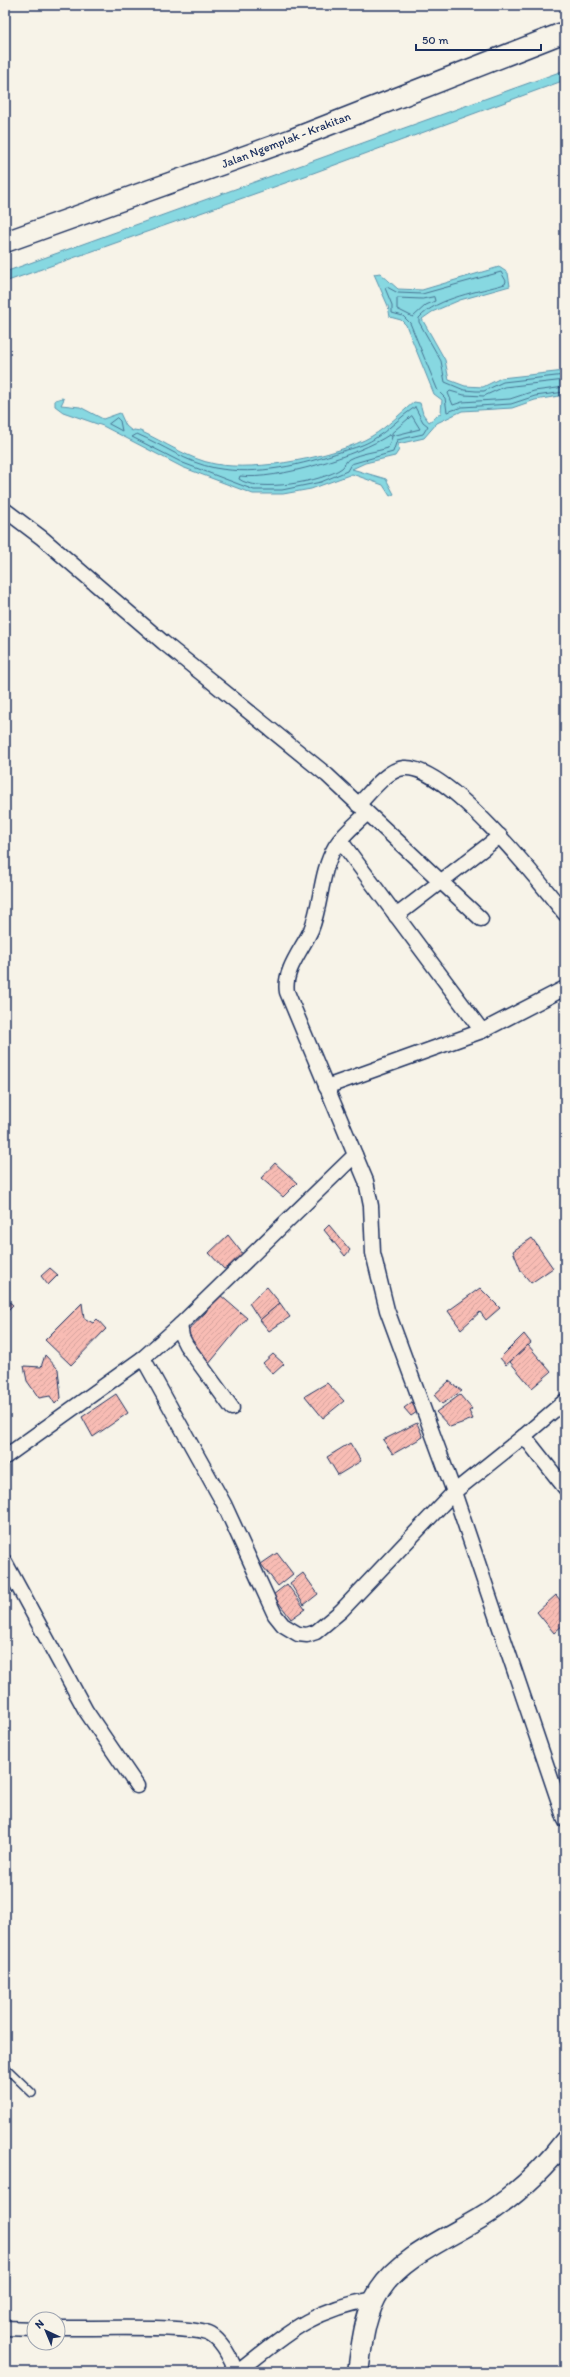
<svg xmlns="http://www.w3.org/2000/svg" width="570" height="2377" font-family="Itim,sans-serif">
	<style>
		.water { fill: #87d8e1; stroke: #5c94ad }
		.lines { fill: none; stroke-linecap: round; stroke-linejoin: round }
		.shore { stroke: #467392; stroke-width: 1 }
		.building { fill: url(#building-hatch); stroke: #1b2f5e }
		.lane-casing { stroke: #1b2f5e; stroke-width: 10 }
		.street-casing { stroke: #1b2f5e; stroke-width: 17 }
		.secondary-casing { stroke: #1b2f5e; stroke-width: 23 }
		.lane { stroke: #f7f3e8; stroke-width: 7 }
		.street { stroke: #f7f3e8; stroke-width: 14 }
		.secondary { stroke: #f7f3e8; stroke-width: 20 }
		.labels { text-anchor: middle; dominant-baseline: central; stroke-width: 3; stroke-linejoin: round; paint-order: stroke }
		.street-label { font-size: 12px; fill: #1b2f5e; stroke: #f7f3e8 }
	</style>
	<defs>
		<pattern id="building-hatch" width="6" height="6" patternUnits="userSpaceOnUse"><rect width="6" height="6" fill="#f8bcb4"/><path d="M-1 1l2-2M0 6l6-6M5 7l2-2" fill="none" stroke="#d4a29d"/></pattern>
	</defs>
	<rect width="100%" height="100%" fill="#f7f3e8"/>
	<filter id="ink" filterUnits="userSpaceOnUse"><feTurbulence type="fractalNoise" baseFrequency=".025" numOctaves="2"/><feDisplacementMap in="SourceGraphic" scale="8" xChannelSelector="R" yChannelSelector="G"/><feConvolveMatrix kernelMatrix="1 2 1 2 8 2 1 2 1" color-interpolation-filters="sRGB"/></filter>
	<g filter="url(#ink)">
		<g class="water">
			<path d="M565,70V80L305,176L5,282V272Z"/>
			<path d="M499,267L508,273L510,286L460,300L432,312L422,319L445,360L449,380L465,386L483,387L501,378L565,371V395L535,400L512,408L462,411L437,423L424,438L398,444L399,450L395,456L365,463L352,469L386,479L394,494L390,496L383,485L352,474L311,489L283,494H253L182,467L103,426L63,412L55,406V400L62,398L64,399L61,405L80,407L103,419L120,413L126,426L132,431L134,430L140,431C165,442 188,459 215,464C256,472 336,457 372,436C387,427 401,413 414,402L420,403L423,414L429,422L441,413L442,400L434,394L406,325L401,320L390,317L388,306L374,274L380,273L398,289L422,290Z"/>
		</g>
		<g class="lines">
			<g class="shore">
				<path d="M434,297L435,301L426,305L413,317L397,309V298L422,299Z"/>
				<path d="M565,375L503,382L484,391H476L464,390L445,382L441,361L419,322V318C438,297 479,292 505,284L506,281L501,272L422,294L398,293L387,287L385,288L392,305V313L403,316L410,323L438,391L445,398L447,412L462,407L511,404L535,396L565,392"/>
				<path d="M565,380L504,387L484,396L464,395L450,391L448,393L453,405L462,402L510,399L534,391L565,387"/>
				<path d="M415,407L423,422L428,426L423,434L397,440L393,452L351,464L347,471L321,482L282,490H254L183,463L132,437L137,434C163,445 187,463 215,468C258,476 302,465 343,451C354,448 365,445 374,439C389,430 401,416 415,407Z"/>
				<path d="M412,416L420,429L392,436V433Z"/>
				<path d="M117,418L120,421L122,431L109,424Z"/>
				<path d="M389,435L392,437L388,448C375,452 361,453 349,459C345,461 345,466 342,468C323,482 257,493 239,479L240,476C276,481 359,455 389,435Z"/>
			</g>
		</g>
		<g class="building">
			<path d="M275,1163L297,1183L283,1197L261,1178Z"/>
			<path d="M329,1225L350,1250L345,1256L324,1230Z"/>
			<path d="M228,1235L243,1254L239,1258L240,1261L232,1269L229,1266L224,1269L209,1253Z"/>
			<path d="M532,1238L553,1268L531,1283L521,1271L513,1251Z"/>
			<path d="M50,1268L58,1275L48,1285L41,1276Z"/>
			<path d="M267,1287L280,1303L260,1320L249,1303Z"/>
			<path d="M480,1288L500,1308L486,1320L480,1312L461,1329L448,1311Z"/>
			<path d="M220,1295L247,1318L208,1365L186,1345L191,1338L185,1334L206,1312L208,1304Z"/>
			<path d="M5,1298L13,1305L5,1313Z"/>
			<path d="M82,1303L84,1318L93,1323L97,1319L106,1329L71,1365L45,1340Z"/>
			<path d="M280,1303L290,1317L269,1331L260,1320Z"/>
			<path d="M524,1334L531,1343L506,1365L500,1358Z"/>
			<path d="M528,1345L551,1372L532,1388L510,1362Z"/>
			<path d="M273,1354L284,1364L273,1374L263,1363Z"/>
			<path d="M45,1355L58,1369L61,1398L55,1404L50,1396L39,1398L27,1381L24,1366L41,1367Z"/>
			<path d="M449,1381L462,1391L442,1404L434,1395Z"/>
			<path d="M327,1383L344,1401L323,1418L305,1396Z"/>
			<path d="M116,1394L128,1413L93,1437L82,1417Z"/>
			<path d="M460,1395L472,1409L469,1411L473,1419L450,1427L436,1412Z"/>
			<path d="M412,1402L420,1410L411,1416L404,1408Z"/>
			<path d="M417,1423L423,1437L393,1454L383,1440Z"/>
			<path d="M350,1443L361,1461L338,1475L327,1457Z"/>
			<path d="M277,1553L293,1574L278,1586L261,1564Z"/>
			<path d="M303,1573L318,1594L304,1605L290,1583Z"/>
			<path d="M287,1584L305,1609L291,1619L273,1595Z"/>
			<path d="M556,1595L565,1606V1623L554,1633L537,1612Z"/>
		</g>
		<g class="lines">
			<g class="lane-casing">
				<path id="lane" d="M5,2067L32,2093"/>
			</g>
			<g class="street-casing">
				<g id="street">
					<path d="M5,510L42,538L164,643L327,775L481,919"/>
					<path d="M358,805C370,793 386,770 404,768C447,764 540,882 565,914"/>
					<path d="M366,814C356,824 342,835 335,847C320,873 322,903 311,930C303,948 283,971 287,992L366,1181L371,1206L373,1253L387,1310L454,1492L565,1820"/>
					<path d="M340,840L482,1031"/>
					<path d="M396,916L500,836"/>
					<path d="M326,1087L482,1031L565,988"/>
					<path d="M180,1325L182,1337L186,1345L232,1408"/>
					<path d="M143,1358L224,1504L275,1615L283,1625L298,1634L307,1635L316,1632L341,1611L454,1492L524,1436L565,1401"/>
					<path d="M524,1436L565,1488"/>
					<path d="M5,1457L143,1358L180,1325L355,1155"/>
					<path d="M5,1562L86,1711L137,1786"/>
					<path d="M5,2328L34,2329"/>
					<path d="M58,2328C85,2329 193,2324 211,2335C224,2343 230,2359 237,2372"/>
					<path d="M238,2372C286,2334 312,2309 375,2299"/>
				</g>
			</g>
			<g class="secondary-casing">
				<g id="secondary">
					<path d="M5,242L290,140L565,32"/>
					<path d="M358,2372C362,2344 364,2315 380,2290C403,2254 458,2234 493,2210C521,2190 544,2169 565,2141"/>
				</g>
			</g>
			<use href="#lane" class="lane"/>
			<use href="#street" class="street"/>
			<use href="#secondary" class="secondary"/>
		</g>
	</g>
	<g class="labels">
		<g class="street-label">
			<text transform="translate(286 140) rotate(-21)">Jalan Ngemplak - Krakitan</text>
		</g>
	</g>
	<rect width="570" height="2377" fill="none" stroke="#f7f3e8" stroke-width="20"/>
	<rect x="10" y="10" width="550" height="2357" fill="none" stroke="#1b2f5e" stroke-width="1.5" filter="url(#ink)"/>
	<g transform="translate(46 2331) rotate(316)"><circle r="19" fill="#f7f3e8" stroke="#9fa5b1"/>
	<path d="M0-3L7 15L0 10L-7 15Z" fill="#1b2f5e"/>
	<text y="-6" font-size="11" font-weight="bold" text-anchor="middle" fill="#1b2f5e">N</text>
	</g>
	<path d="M416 44v6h125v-6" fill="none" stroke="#1b2f5e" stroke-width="2"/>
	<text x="422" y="44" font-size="12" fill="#1b2f5e" stroke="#f7f3e8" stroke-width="3" paint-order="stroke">50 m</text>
</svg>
